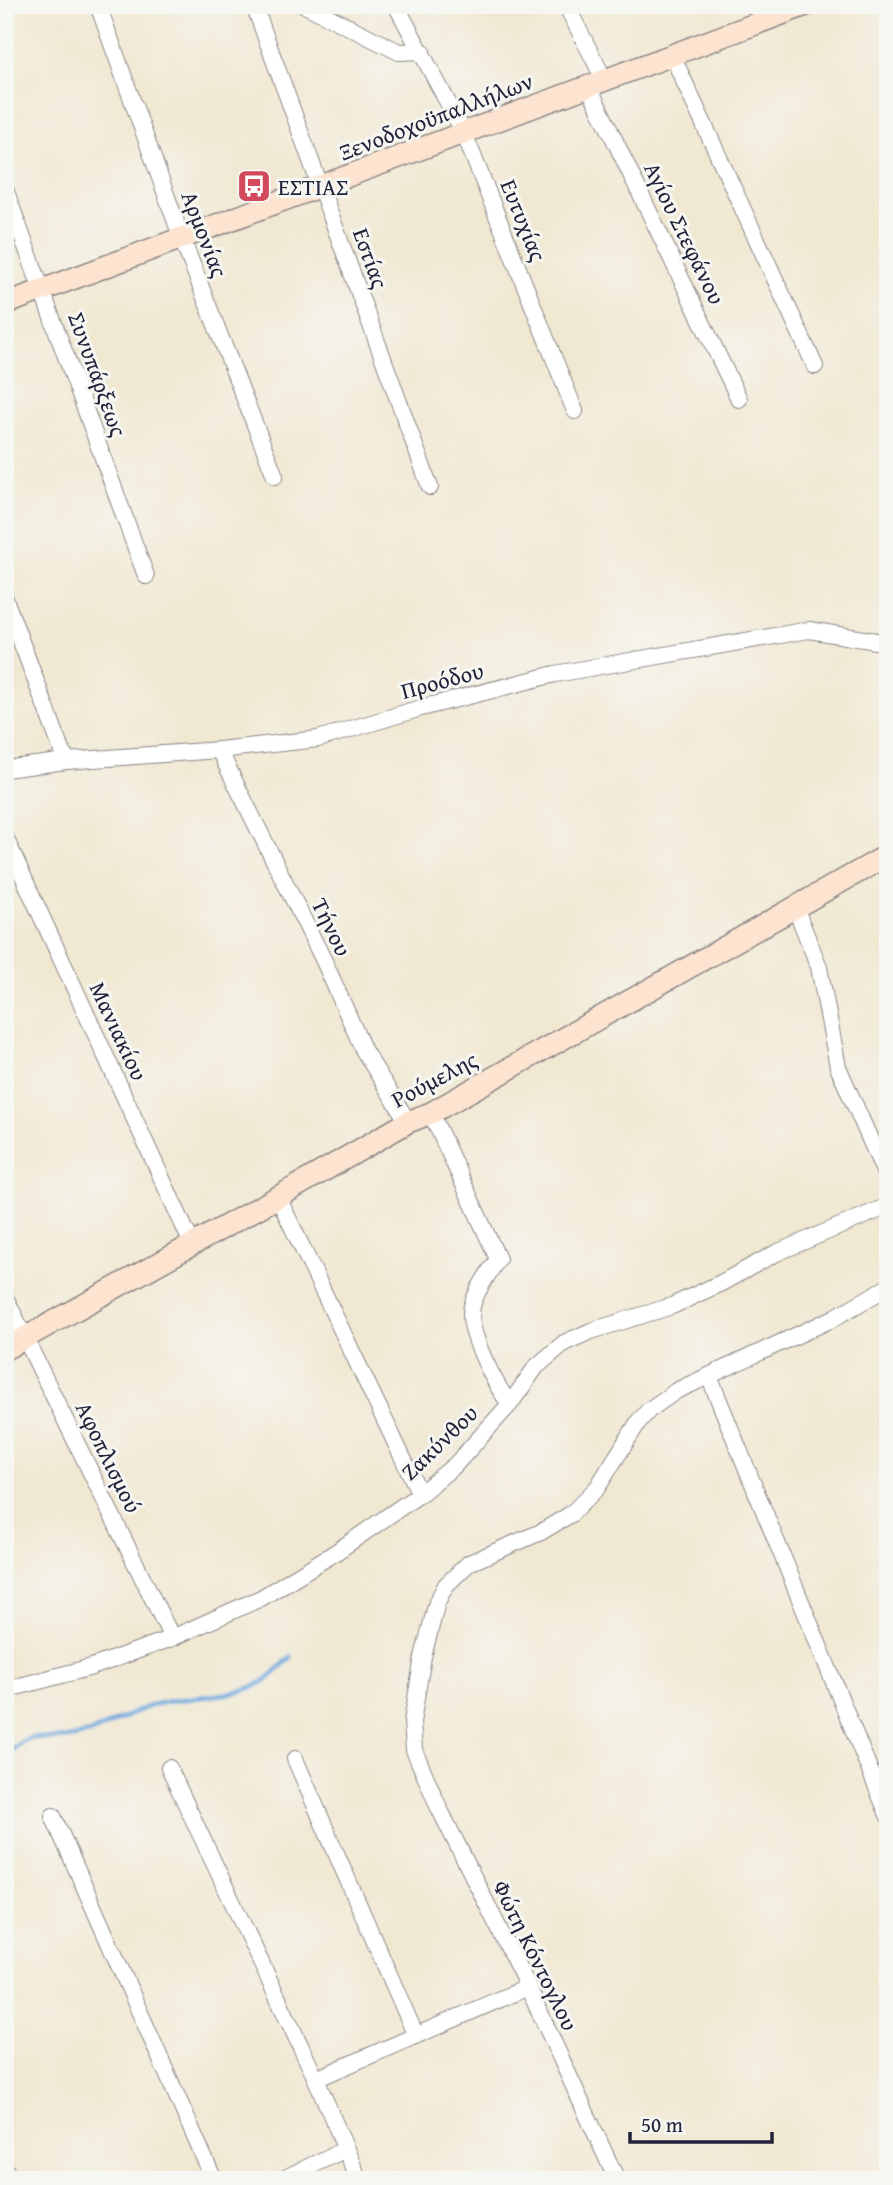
<svg xmlns="http://www.w3.org/2000/svg" width="893" height="2185" font-family="'Gentium Book Plus',serif">
	<style>
		.lines { fill: none; stroke-linecap: round; stroke-linejoin: round }
		.stream { stroke: #6ba5db; stroke-width: 5 }
		.street-casing { stroke: #8a8586; stroke-width: 18 }
		.secondary-casing { stroke: #8a8586; stroke-width: 24 }
		.street { stroke: #fff; stroke-width: 16 }
		.secondary { stroke: #fde4d0; stroke-width: 21 }
		.labels { text-anchor: middle; dominant-baseline: central; stroke-width: 6; stroke-linejoin: round; paint-order: stroke }
		.street-label { font-size: 23px; fill: #22223b; stroke: #f6f6f2 }
		.poi-label { font-size: 23px; fill: #22223b; stroke: #f6f6f2; text-anchor: start }
	</style>
	<rect width="100%" height="100%" fill="#f6f6f2"/>
	<filter id="ink" filterUnits="userSpaceOnUse"><feTurbulence type="fractalNoise" baseFrequency=".0143" numOctaves="2"/><feDisplacementMap in="SourceGraphic" scale="14" xChannelSelector="R" yChannelSelector="G"/><feConvolveMatrix kernelMatrix="1 2 1 2 8 2 1 2 1" color-interpolation-filters="sRGB"/></filter>
	<filter id="wash" filterUnits="userSpaceOnUse"><feTurbulence type="fractalNoise" baseFrequency=".00686" numOctaves="4" result="noise"/><feDisplacementMap in="SourceGraphic" scale="28" xChannelSelector="R" yChannelSelector="G"/><feGaussianBlur stdDeviation="1.57" result="paint"/><feColorMatrix in="noise" values="0 0 0 0 0 0 0 0 0 0 0 0 0 0 0 0 0 1.4 0 .05"/><feComposite in="paint" operator="in"/></filter>
	<g filter="url(#wash)">
		<rect width="100%" height="100%" fill="#f1e8d2"/>
		<g class="lines">
			<path class="stream" d="M5,1757C35,1726 34,1742 68,1738C96,1735 126,1714 153,1705C188,1694 230,1700 263,1682C273,1676 282,1665 291,1657"/>
		</g>
	</g>
	<g filter="url(#ink)">
		<g class="lines">
			<g class="street-casing">
				<g id="street">
					<path d="M98,5L182,239L275,476"/>
					<path d="M254,5L430,487"/>
					<path d="M305,5L399,52L422,51"/>
					<path d="M396,5L464,133L575,411"/>
					<path d="M566,5L605,81"/>
					<path d="M672,55L815,366"/>
					<path d="M589,87L739,399"/>
					<path d="M5,189L146,576"/>
					<path d="M5,599L66,761"/>
					<path d="M219,750L324,961L364,1051L408,1122"/>
					<path d="M5,769L66,761L219,750L318,739L421,708L555,674L809,630L888,643"/>
					<path d="M5,837L192,1244"/>
					<path d="M795,907L819,967L838,1067L888,1180"/>
					<path d="M431,1113L498,1259C489,1273 471,1297 471,1314C471,1338 495,1385 510,1404"/>
					<path d="M278,1197L420,1494"/>
					<path d="M5,1297L172,1638"/>
					<path d="M709,1376L888,1815"/>
					<path d="M5,1690L92,1667L172,1638L261,1598L336,1552L420,1494L455,1465L510,1404L536,1367L564,1343L591,1331L672,1306L723,1282L776,1253L888,1206"/>
					<path d="M295,1759L416,2036"/>
					<path d="M169,1768L316,2079L528,1987"/>
					<path d="M53,1816L214,2180"/>
					<path d="M316,2079L359,2180"/>
					<path d="M5,2169L10,2180"/>
					<path d="M281,2180L346,2149"/>
					<path d="M617,2180L528,1987L439,1808L414,1750L412,1722L423,1657L437,1602L446,1585L469,1563L541,1532L571,1514L597,1488L639,1421L649,1410L676,1391L832,1319L888,1287"/>
				</g>
			</g>
			<g class="secondary-casing">
				<g id="secondary">
					<path d="M5,304L806,5"/>
					<path d="M5,1349L278,1197L408,1122L431,1113L888,855"/>
				</g>
			</g>
			<use href="#street" class="street"/>
			<use href="#secondary" class="secondary"/>
		</g>
	</g>
	<defs>
		<g id="bus-square" transform="scale(1.75)"><rect x="-9" y="-9" width="18" height="18" rx="4" fill="#d1495b" stroke="#f6f6f2"/><path d="M-5-6H5V4H4V6H2V4H-2V6H-4V4H-5ZM-3.5-4V0h7V-4ZM-3.5 1.2v1.5H-2V1.2ZM2 1.2v1.5H3.5V1.2Z" fill="#fff"/></g>
	</defs>
	<g fill-rule="evenodd">
		<use href="#bus-square" x="254" y="186"/>
	</g>
	<g class="labels">
		<g class="street-label">
			<text transform="translate(436 116) rotate(-21)">Ξενοδοχοϋπαλλήλων</text>
			<text transform="translate(524 220) rotate(68)">Ευτυχίας</text>
			<text transform="translate(685 233) rotate(64)">Αγίου Στεφάνου</text>
			<text transform="translate(205 234) rotate(69)">Αρμονίας</text>
			<text transform="translate(371 258) rotate(70)">Εστίας</text>
			<text transform="translate(98 374) rotate(70)">Συνυπάρξεως</text>
			<text transform="translate(442 680) rotate(-15)">Προόδου</text>
			<text transform="translate(332 927) rotate(64)">Τήνου</text>
			<text transform="translate(119 1031) rotate(65)">Μανιακίου</text>
			<text transform="translate(434 1079) rotate(-28)">Ρούμελης</text>
			<text transform="translate(439 1442) rotate(-44)">Ζακύνθου</text>
			<text transform="translate(109 1457) rotate(64)">Αφοπλισμού</text>
			<text transform="translate(536 1955) rotate(64)">Φώτη Κόντογλου</text>
		</g>
		<g class="poi-label">
			<text x="278" y="186">ΕΣΤΙΑΣ</text>
		</g>
	</g>
	<rect width="893" height="2185" fill="none" stroke="#f6f6f2" stroke-width="28"/>
	<path d="M630 2132v10h142v-10" fill="none" stroke="#22223b" stroke-width="3.5"/>
	<text x="641" y="2132" font-size="21" fill="#22223b" stroke="#f6f6f2" stroke-width="5" paint-order="stroke">50 m</text>
</svg>
